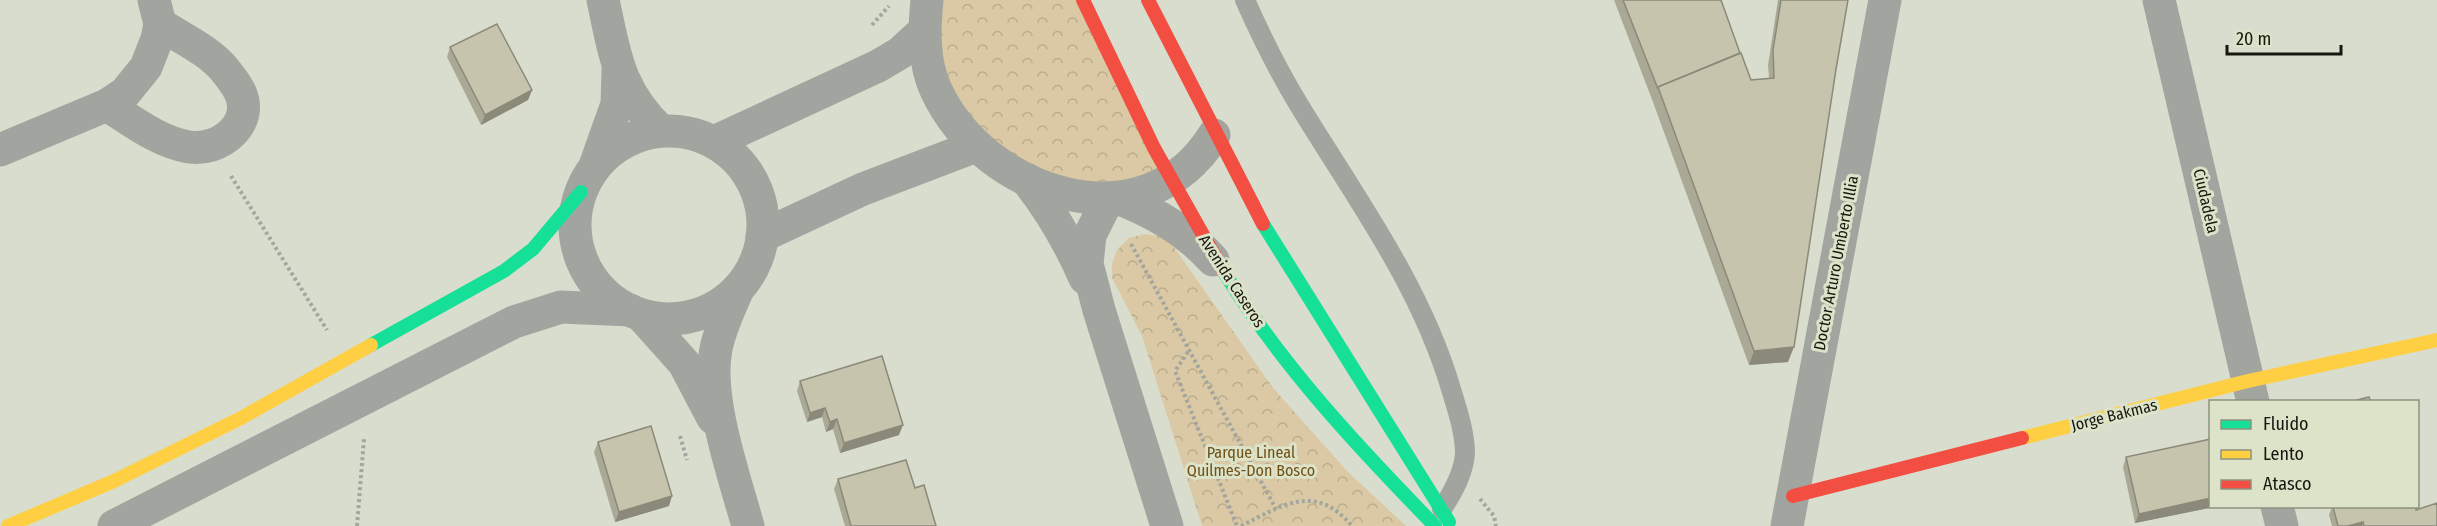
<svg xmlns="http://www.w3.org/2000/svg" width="2437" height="526" font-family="'Fira Sans Condensed',sans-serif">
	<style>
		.forest { fill: url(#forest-crowns) }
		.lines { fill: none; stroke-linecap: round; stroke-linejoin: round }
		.path { stroke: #a3a69e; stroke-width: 4; stroke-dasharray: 3 3; stroke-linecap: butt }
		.lane { stroke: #a2a59f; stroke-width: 20 }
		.street { stroke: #a2a59f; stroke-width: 33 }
		.fast { stroke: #16e098; stroke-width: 14 }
		.slow { stroke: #ffcf43; stroke-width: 14 }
		.jam { stroke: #f24e42; stroke-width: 14 }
		.wall { fill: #aaa995 }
		.shaded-wall { fill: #8b8979 }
		.building { fill: #c6c4ad; stroke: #8b8979; stroke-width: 1.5 }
		.labels { text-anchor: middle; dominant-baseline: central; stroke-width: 6; stroke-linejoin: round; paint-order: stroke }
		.street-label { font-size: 16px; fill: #16180f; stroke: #dce3c8 }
		.park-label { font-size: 16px; fill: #705117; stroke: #dce3c8 }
	</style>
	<defs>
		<pattern id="forest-crowns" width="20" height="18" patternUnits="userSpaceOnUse" patternTransform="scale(1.5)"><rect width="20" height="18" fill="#dac9a4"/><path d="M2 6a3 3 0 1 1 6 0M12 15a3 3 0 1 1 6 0" fill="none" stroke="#baac8c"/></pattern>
	</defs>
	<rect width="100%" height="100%" fill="#d9ddce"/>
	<g class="forest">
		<path d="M927,0H1083L1171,180L1085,198L950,117Z"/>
		<path d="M1144,234L1159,236L1171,243L1273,388L1348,472L1406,526H1202L1142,336L1112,278V264L1117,250L1129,238Z"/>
	</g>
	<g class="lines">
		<g class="path">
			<path d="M872,25L889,6"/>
			<path d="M231,176L327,330"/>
			<path d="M1131,244L1276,509"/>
			<path d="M1188,352L1175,371L1237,526"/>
			<path d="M680,436L687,460"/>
			<path d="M1480,499L1494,516L1496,526"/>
			<path d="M357,526L364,439"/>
			<path d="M1241,526C1283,505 1315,482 1352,526"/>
		</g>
		<path class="lane" d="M1245,0C1261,36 1279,72 1299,105C1355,197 1420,284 1451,389C1457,409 1464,429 1465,451C1465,471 1453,492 1442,509"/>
		<g class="street">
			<path d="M603,0C615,55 618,90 661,131"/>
			<path d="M927,0C924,30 923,62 936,90C984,194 1144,248 1214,135"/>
			<path d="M2159,0L2253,402"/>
			<path d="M107,105C132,121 159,142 189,147C219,152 255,124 240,92C236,84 229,75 224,69C208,50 181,38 160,24"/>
			<circle cx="669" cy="225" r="94"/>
			<path d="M714,142L878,66L900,53L924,31"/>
			<path d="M0,150L107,105L125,93L146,67L157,39L160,24L154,0"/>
			<path d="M595,166L617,104L618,69"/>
			<path d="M1026,179C1051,210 1069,242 1085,278"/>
			<path d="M1108,199L1090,235L1087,264L1099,310L1167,526"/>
			<path d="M1120,199C1156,213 1187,231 1213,260"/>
			<path d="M762,236L863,189L976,146"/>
			<path d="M738,289C730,308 720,328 716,349C706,397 735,479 748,526"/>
			<path d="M641,315L684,363L713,418"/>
			<path d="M2277,506L2282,526"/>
			<path d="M114,526L514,322L561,307L630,310"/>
			<path d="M1787,526L1885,0"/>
		</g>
		<g class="fast">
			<path d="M1263,224L1449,522"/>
			<path d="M1224,272C1283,367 1357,446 1435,526"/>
			<path d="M371,345L504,271L533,249L581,192"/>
		</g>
		<g class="slow">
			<path d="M2022,438L2248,381L2437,340"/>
			<path d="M8,526L114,481L241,418L371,345"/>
		</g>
		<g class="jam">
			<path d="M1083,0L1154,148L1224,272"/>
			<path d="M1148,0L1263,224"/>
			<path d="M1793,496L2022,438"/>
		</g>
	</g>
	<g class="wall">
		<path d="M1614,0H1721L1740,53L1751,80L1769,78L1768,65L1778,0H1848L1788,362L1749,365L1653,102Z"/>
		<path d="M450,47L532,90L528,100L481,125L447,57Z"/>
		<path d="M800,381L899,435L840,453L833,429L826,432L822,417L807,422L797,391Z"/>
		<path d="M598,442L669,506L615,522L594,452Z"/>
		<path d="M2126,457L2211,507H2214L2135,523L2123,467Z"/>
		<path d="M838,479L915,488L936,526H845L834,489Z"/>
		<path d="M2332,507L2416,510L2437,526H2332L2329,515Z"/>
	</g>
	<g class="shaded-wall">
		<path d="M532,90L528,100L481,125L485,115Z"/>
		<path d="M1794,347L1788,362L1749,365L1754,351Z"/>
		<path d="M825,408L822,417L807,422L810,413Z"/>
		<path d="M837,419L833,429L826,432L830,422Z"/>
		<path d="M903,425L899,435L840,453L844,443Z"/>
		<path d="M672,496L669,506L615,522L619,512Z"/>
		<path d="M2211,498V507H2214L2135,523L2139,514Z"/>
		<path d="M2363,522L2362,526H2348Z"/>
	</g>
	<g class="building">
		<path d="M1623,0H1721L1740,53L1658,87V89Z"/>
		<path d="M1781,0H1848L1836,69L1794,347L1754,351L1658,87L1741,53L1751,80L1774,78L1773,50Z"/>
		<path d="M497,24L532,90L485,115L450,47Z"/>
		<path d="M882,356L903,425L844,443L837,419L830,422L825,408L810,413L800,381Z"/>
		<path d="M2369,397L2371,402H2349Z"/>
		<path d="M651,426L672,496L619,512L598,442Z"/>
		<path d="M2211,439V498L2139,514L2126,457Z"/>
		<path d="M906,460L915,488L924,485L936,526H851L838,479Z"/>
		<path d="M2437,503V526H2364L2363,522L2348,526H2338L2333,507H2416V510Z"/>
	</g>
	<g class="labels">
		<g class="street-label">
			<text transform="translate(2206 201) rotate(77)">Ciudadela</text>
			<text transform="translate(1836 263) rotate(-79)">Doctor Arturo Umberto Illia</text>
			<text transform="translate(1232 281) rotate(57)">Avenida Caseros</text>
			<text transform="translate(2114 415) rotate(-14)">Jorge Bakmas</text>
		</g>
		<g class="park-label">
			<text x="1251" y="452">Parque Lineal<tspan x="1251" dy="18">Quilmes-Don Bosco</tspan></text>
		</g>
	</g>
	<rect x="2209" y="400" width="210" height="108" fill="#dce3c8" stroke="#8d927e" stroke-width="1.5"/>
	<rect x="2221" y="420" width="30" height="9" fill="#16e098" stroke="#8d927e" stroke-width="1.5"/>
	<text x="2263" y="430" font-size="18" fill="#16180f">Fluido</text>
	<rect x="2221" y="450" width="30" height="9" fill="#ffcf43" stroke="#8d927e" stroke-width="1.5"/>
	<text x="2263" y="460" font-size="18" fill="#16180f">Lento</text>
	<rect x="2221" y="480" width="30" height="9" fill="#f24e42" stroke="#8d927e" stroke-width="1.5"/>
	<text x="2263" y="490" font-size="18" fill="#16180f">Atasco</text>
	<path d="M2227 45v9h114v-9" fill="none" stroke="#16180f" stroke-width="3"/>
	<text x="2236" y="45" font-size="18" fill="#16180f" stroke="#dce3c8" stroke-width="4.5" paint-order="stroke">20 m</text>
</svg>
